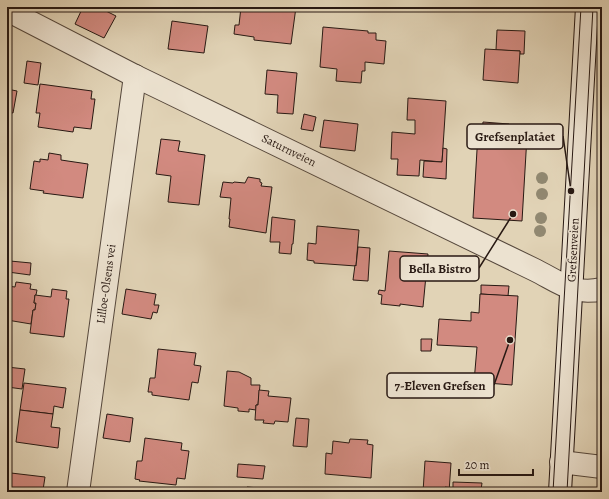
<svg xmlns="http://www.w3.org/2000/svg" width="609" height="499" font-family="Alegreya,serif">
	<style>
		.building { fill: #d28a80; stroke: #281913 }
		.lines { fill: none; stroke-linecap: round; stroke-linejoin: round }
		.minor-casing { stroke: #56483c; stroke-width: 24 }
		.secondary-casing { stroke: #281913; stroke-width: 24 }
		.minor { stroke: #ece2d0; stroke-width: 22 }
		.secondary { stroke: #ece2d0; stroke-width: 22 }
		.tram { stroke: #281913; stroke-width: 1 }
		.tree { fill: #918871 }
		.labels { text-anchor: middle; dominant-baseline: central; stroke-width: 3; stroke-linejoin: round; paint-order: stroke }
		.street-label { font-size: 12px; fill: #281913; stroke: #ece2d0 }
		.leader { fill: none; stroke: #281913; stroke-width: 1.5 }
		.callout-dot { fill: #281913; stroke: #ece2d0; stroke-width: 1.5 }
		.callout { fill: #ece2d0; stroke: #281913; stroke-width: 1.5 }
		.callout-label { font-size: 13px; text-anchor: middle; font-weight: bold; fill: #281913 }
	</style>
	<rect width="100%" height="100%" fill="#e1d3b6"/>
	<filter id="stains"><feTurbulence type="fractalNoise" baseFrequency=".005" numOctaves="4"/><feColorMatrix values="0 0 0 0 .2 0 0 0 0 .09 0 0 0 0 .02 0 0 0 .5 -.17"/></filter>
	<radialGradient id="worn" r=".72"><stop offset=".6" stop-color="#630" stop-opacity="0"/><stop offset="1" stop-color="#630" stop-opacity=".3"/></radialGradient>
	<g class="building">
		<path d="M83,7H98L116,16L104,38L75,24Z"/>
		<path d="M241,7H296L291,44L254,40V37L234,34L235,25H239Z"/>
		<path d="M172,21L208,26L204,53L168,49Z"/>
		<path d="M323,27L368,31V33H376V40L386,41L384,64L365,62V71H362L361,83L336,81L337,69L320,67Z"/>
		<path d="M497,30L525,31L524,54H520V51L496,50Z"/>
		<path d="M485,49L520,51L518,83L483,80Z"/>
		<path d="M27,61L41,63L38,85L24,83Z"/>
		<path d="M267,70L297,73L293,114L277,113L278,95L265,94Z"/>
		<path d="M40,84L92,91L91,99H95L91,129L74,127L73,132L38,127L40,113H36Z"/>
		<path d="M7,89L17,91L13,113L7,112Z"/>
		<path d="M408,98L446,101L442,162L420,160L419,176L397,175L398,159H391L392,132L415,134V120H407Z"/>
		<path d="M304,114L316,117L313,131L301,129Z"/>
		<path d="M324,120L358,124L355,151L320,147Z"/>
		<path d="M483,122L509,124V134L527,136L522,221L473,218L478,133H482Z"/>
		<path d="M161,139L180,141L178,151L205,155L199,205L168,202L171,176L156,174Z"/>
		<path d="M443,148L447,149L446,179L423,177L424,161L442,162Z"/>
		<path d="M49,153L61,155V160L88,164L83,198L43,193L44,191L30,189L34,161L40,162V159L48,160Z"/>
		<path d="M248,177L260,179V182L262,183L261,186L272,187L266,233L229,227L230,219H229L231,198L220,197L223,182L233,183L234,182L245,183Z"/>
		<path d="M272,217L295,220L293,244H292L291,254L279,253L280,242H270Z"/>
		<path d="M317,226L359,230L356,266L314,263V261L307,260L308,243L316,244Z"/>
		<path d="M358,247L370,248L368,281L353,280L355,265L356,266Z"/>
		<path d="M389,251L428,254L423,307L400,304V306L381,304L382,295L378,294L379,290L385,291Z"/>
		<path d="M10,261L31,263L30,275L8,272Z"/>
		<path d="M16,282L31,284L30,289L37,290L36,295H35L34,303H36L35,310H33L31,324L7,320V286L15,287Z"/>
		<path d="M481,285L509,286L508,296L481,294Z"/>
		<path d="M52,289L67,291L66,299H69L64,337L30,333L33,310H35L36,303H34L35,295L51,297Z"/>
		<path d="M126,289L156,294L154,305H159L157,313L153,312L151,319L122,314Z"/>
		<path d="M480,294L518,296L512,385L474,382L477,347L437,345L439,319L471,321V312L479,313Z"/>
		<path d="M421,339H432L431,351H421Z"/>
		<path d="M158,349L196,353L194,365L201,366L198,383L192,382L189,400L152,395V392H148L150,378H155Z"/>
		<path d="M7,367L25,369L22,389L7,387Z"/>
		<path d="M227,371L239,372L251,378V385H260L258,405H256V410L249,409V412L238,411V408L224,406Z"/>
		<path d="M24,383L66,388L63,408L54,406L53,414L20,410Z"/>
		<path d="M259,390L269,391L268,396L291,398L288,422L275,421L274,424L263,423L264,420H255L256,405H258Z"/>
		<path d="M20,410L53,414L51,427L60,428L58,448L16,442Z"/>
		<path d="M107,414L133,418L130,442L103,438Z"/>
		<path d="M296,418L309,419L307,447L293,446Z"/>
		<path d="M145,438L182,443L181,450L189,451L185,479L177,478L176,485L139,481L140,480L135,479L137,461H142Z"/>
		<path d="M350,439L368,440L367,444L373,445L371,478L325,474L326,453L332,454L333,441L349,443Z"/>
		<path d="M425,461L451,463L449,492H423Z"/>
		<path d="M238,464L265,466L263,479L237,477Z"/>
		<path d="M11,473L45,477L43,490H47L46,492H8Z"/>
		<path d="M453,482L482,483L481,490L482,491H494V490L507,491V492H445V487L453,488Z"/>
		<path d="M247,487L259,488V492H247Z"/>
	</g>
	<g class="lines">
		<g class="minor-casing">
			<g id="minor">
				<path d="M7,10L135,76L535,270C559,282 574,296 602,289"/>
				<path d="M561,462L602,467"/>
				<path d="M78,492L135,76"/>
			</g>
		</g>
		<g class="secondary-casing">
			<path id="secondary" d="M560,492L587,7"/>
		</g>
		<use href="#minor" class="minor"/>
		<use href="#secondary" class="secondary"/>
		<g class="tram">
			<path d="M553,492L581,7"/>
			<path d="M567,492L593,7"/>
		</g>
	</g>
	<g class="tree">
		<circle cx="542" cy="178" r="6"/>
		<circle cx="542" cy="194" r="6"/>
		<circle cx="541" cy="218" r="6"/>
		<circle cx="540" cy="231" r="6"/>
	</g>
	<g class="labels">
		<g class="street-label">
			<text transform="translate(289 150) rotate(26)">Saturnveien</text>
			<text transform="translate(573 250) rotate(-87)">Grefsenveien</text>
			<text transform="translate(106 284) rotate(-82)">Lilloe-Olsens vei</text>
		</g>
	</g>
	<path class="leader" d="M571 191L563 136M513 214L479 268M510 340L494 385"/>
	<g class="callout-dot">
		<circle cx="571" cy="191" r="4"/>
		<circle cx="513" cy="214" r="4"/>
		<circle cx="510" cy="340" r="4"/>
	</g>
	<g class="callout">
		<rect x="467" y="124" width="96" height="25" rx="4"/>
		<rect x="400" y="256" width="79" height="25" rx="4"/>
		<rect x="387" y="373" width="107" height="25" rx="4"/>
	</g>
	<g class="callout-label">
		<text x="515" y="141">Grefsenplatået</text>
		<text x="440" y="273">Bella Bistro</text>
		<text x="440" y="390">7-Eleven Grefsen</text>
	</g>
	<rect width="609" height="499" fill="none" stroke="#e1d3b6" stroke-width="24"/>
	<rect x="8" y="8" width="593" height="483" fill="none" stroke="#281913" stroke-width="2"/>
	<rect x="12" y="12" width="585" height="475" fill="none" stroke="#281913"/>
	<path d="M459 469v6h74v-6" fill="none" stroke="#281913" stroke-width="2"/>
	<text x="465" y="469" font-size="12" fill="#281913" stroke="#ece2d0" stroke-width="3" paint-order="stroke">20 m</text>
	<rect width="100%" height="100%" filter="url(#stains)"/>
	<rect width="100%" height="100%" fill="url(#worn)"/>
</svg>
